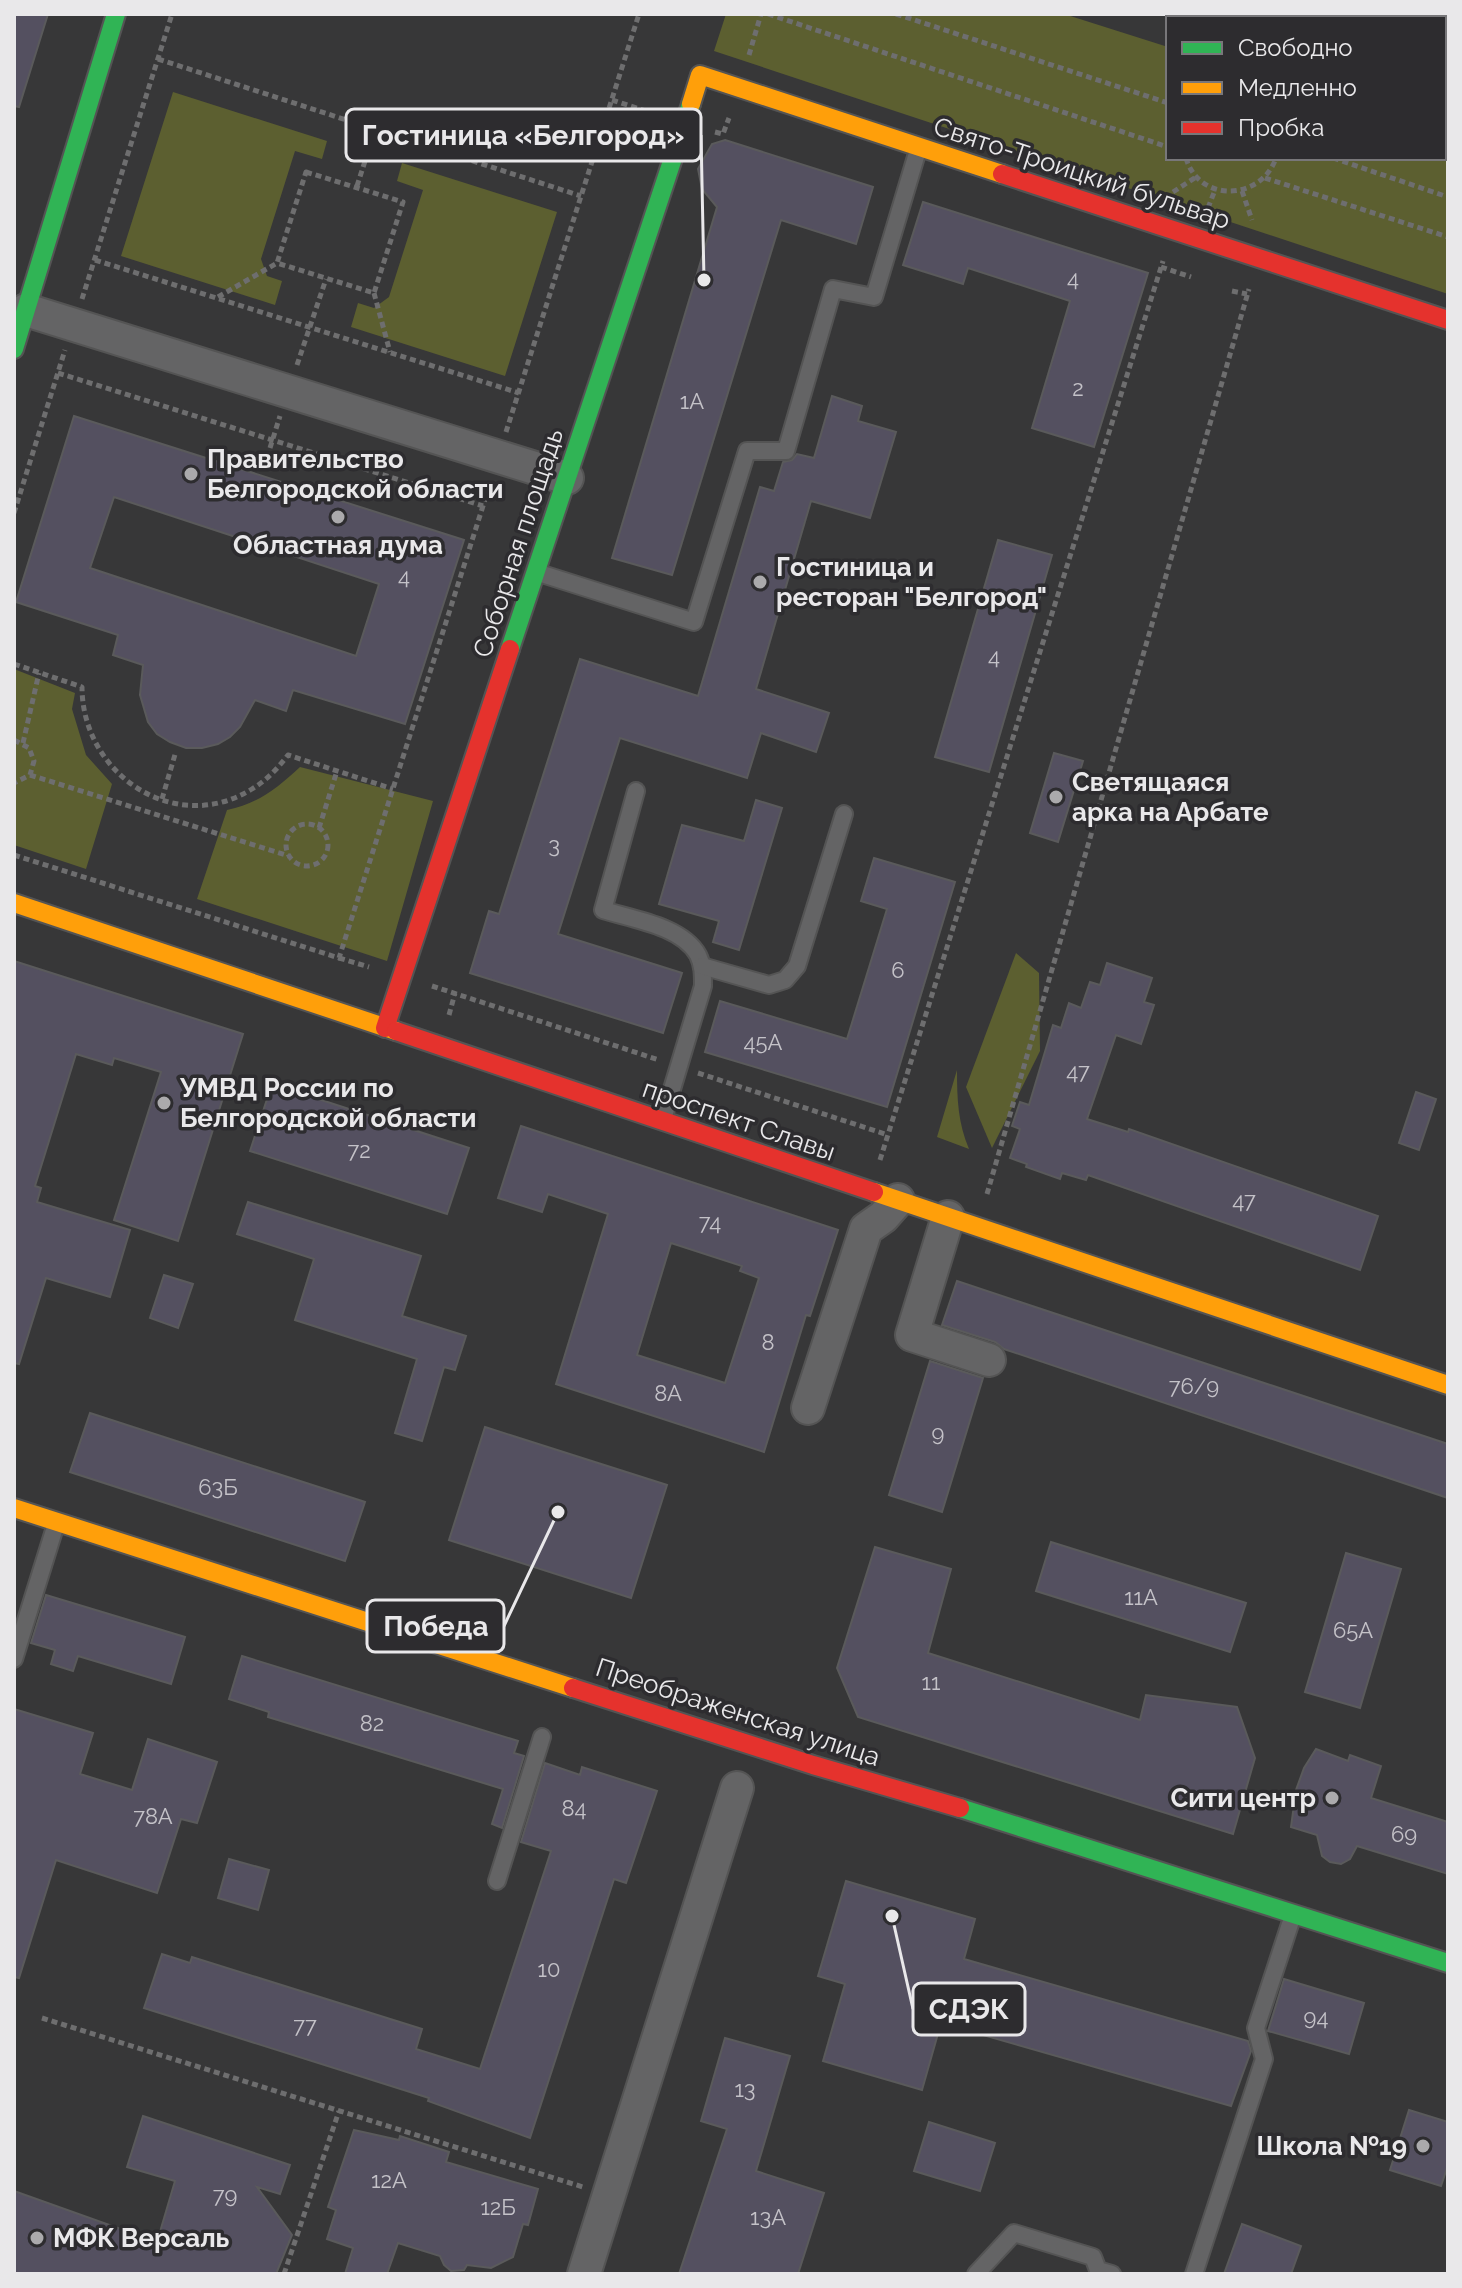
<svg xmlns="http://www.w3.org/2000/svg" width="1462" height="2288" font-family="Raleway,sans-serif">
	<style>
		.green { fill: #5c5f30 }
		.building { fill: #545060; stroke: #5a5a5b; stroke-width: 2; fill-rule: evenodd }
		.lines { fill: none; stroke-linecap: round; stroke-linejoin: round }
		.lane-casing { stroke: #545454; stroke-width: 20 }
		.street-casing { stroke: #545454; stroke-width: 36 }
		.fast-casing { stroke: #545454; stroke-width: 22 }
		.slow-casing { stroke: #545454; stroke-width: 22 }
		.jam-casing { stroke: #545454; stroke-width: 22 }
		.path { stroke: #6e6e6f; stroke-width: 5; stroke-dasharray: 6 4; stroke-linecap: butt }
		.lane { stroke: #646465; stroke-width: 16 }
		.street { stroke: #646465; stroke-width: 32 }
		.fast { stroke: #30b455; stroke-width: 18 }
		.slow { stroke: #ff9f0a; stroke-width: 18 }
		.jam { stroke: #e5322d; stroke-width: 18 }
		.poi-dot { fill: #abaaac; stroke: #2d2c2f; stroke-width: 3 }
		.labels { text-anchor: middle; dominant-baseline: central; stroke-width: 7; stroke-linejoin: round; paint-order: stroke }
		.number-label { font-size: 22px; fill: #c4c2c8 }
		.street-label { font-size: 26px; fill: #e9e8ea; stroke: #2d2c2f }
		.poi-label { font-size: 26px; font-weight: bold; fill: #e9e8ea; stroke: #2d2c2f; text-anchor: start }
		.leader { fill: none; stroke: #e9e8ea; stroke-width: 3 }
		.callout-dot { fill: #e9e8ea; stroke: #2d2c2f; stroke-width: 3 }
		.callout { fill: #2d2c2f; stroke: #e9e8ea; stroke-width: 3 }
		.callout-label { font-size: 28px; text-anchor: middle; font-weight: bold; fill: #e9e8ea }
	</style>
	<rect width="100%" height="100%" fill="#373738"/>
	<g class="green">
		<path d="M726,14H1064L1168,47V158H1444V134L1448,135V294L714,51Z"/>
		<path d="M173,92L327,141L322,159L295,151L261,259L267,276L282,281L275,305L121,256Z"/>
		<path d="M402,163L557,212L505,376L351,327L358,303L374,308L389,297L423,190L397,181Z"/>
		<path d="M14,669L75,693L72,709L86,755L112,784L86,869L14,845Z"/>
		<path d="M300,767L433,801L387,961L197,899L227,810C259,803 276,789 300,767Z"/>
		<path d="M1016,953L1039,973L1040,1051L992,1148L966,1087Z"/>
		<path d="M957,1070C957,1099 958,1123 969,1149L937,1137Z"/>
	</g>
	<g class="building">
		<path d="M14,14H48L19,107L14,106Z"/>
		<path d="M725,140L873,187L856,244L781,220L672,575L612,558L717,207L702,189L698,169L712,144Z"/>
		<path d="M923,202L1148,273L1094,447L1032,428L1070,301L968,268L963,284L903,265Z"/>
		<path d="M832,396L862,406L858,421L896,432L870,518L811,501L756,689L829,713L816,752L761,733L747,778L620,738L558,934L682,973L663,1033L470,973L489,911L499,914L580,659L698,696L760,487L774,491L783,462L792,460L797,454L814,458Z"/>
		<path d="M74,416L464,540L405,724L293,690L286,711L255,700L240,727L230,737L218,744L202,748H186L170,742L157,734L148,722L140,695L143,665L113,655L118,635L16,602ZM114,497L379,584L356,656L90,568Z"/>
		<path d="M998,540L1052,555L989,772L935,757Z"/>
		<path d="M1054,753L1083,761L1058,842L1030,833Z"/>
		<path d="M756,800L782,808L739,950L713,942L719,921L659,904L682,825L744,841Z"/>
		<path d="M874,858L955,882L887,1107L705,1052L720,1001L847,1039L887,909L861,901Z"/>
		<path d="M14,961L243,1034L178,1241L114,1220L161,1072L114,1058L112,1065L76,1054L35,1186L41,1188L37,1202L130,1230L110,1297L46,1278L19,1364L14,1363Z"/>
		<path d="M1107,963L1152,978L1144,1002L1154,1005L1141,1044L1116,1035L1087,1119L1128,1132L1129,1129L1378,1216L1360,1270L1088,1175L1086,1180L1062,1173L1060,1179L1026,1167L1027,1164L1010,1158L1020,1129L1012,1126L1020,1102L1029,1105L1053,1025L1061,1028L1069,1003L1081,1008L1090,982L1100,985Z"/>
		<path d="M272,1084L469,1148L447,1214L250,1151Z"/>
		<path d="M1416,1092L1436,1099L1419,1150L1399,1143Z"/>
		<path d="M521,1126L838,1230L810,1316L806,1315L764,1452L556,1384L608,1214L548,1194L542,1212L498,1198ZM671,1243L742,1266L740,1271L759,1278L725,1383L637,1355Z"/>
		<path d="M248,1202L421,1256L402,1316L466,1336L455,1370L444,1367L422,1441L395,1433L417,1359L295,1320L314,1259L237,1234Z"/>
		<path d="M164,1275L193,1284L178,1328L150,1318Z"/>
		<path d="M957,1281L1448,1444V1498L1004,1349L995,1342L942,1325Z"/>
		<path d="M930,1361L983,1378L942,1512L889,1495Z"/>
		<path d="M90,1413L365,1502L345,1561L70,1472Z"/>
		<path d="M485,1427L667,1485L631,1598L449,1540Z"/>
		<path d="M1051,1542L1246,1603L1230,1652L1036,1591Z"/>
		<path d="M875,1547L951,1569L928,1653L1140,1720L1146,1695L1237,1707L1255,1758L1233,1834L858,1717L837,1668Z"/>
		<path d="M1346,1553L1401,1569L1360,1708L1305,1692Z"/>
		<path d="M46,1595L185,1637L171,1684L78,1656L73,1671L51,1664L55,1650L31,1643Z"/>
		<path d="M242,1656L518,1741L514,1753L524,1756L502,1828L492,1824L503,1789L268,1717L269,1712L229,1699Z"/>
		<path d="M14,1709L93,1733L80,1774L132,1790L148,1739L217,1762L197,1823L181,1819L157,1893L56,1860L19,1978L14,1977Z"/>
		<path d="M1316,1749L1348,1761L1350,1755L1381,1766L1371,1798L1448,1822V1874L1357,1846L1350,1859L1341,1864L1330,1862L1322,1856L1317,1835L1291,1827L1296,1790L1304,1768Z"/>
		<path d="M545,1763L580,1775L582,1767L657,1791L626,1883L614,1879L530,2138L428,2101L429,2098L144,2008L162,1954L190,1963L192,1957L422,2029L416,2049L480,2069L551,1851L521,1842Z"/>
		<path d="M229,1859L269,1870L258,1910L218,1898Z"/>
		<path d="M846,1881L975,1919L964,1959L1248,2041L1251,2051L1231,2106L941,2023L922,2090L823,2061L845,1984L818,1976Z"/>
		<path d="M1284,1979L1364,2003L1349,2054L1268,2031Z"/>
		<path d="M725,2038L790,2056L756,2171L824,2193L798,2274H679L727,2129L701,2121Z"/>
		<path d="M1409,2110L1448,2122V2165L1441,2186L1390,2170Z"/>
		<path d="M143,2116L290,2165L280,2194L257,2187L292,2235L276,2274H14V2191L157,2242L175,2181L127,2167Z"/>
		<path d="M929,2122L995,2143L980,2191L914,2171Z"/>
		<path d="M354,2130L399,2140L400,2136L449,2152L446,2162L538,2189L528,2225L523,2224L513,2257L491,2268L467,2265L464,2270L451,2271L444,2265L440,2256L398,2243L387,2274H345L353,2248L327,2239L336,2210L328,2207Z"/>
		<path d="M1242,2224L1301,2246L1291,2274H1224Z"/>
	</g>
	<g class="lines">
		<g class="lane-casing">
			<g id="lane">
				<path d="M1293,18L1294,14"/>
				<path d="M539,573L694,622L747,451H786L833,289L874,297L918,150"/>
				<path d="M636,791L603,910C632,919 682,926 698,955C703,965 703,975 703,986L663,1119"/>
				<path d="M702,966L769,985L785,980L797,966L844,814"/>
				<path d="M14,1659L56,1524"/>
				<path d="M497,1881L542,1737"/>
				<path d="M976,2274L1014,2233L1093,2257L1098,2270L1112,2274"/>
				<path d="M1194,2274L1264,2059L1256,2028L1293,1915"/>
			</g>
		</g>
		<g class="street-casing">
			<g id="street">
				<path d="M26,310L567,478"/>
				<path d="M948,1217L912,1335L989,1360"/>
				<path d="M808,1408L866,1229L883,1217L898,1200"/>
				<path d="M584,2274L737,1788"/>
			</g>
		</g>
		<g class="fast-casing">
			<g id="fast">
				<path d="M1444,102L1448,104"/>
				<path d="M14,349L116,14"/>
				<path d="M510,649L691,104"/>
				<path d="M960,1808L1448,1963"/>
			</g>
		</g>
		<g class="slow-casing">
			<g id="slow">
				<path d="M691,104L700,75L1002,174"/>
				<path d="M14,903L396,1031"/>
				<path d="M874,1192L1448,1385"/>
				<path d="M14,1508L573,1688"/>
			</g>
		</g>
		<g class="jam-casing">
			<g id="jam">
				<path d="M1177,14L1189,18"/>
				<path d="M1002,174L1448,320"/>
				<path d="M385,1028L510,649"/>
				<path d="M396,1031L874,1192"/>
				<path d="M573,1688L813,1765L960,1808"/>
			</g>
		</g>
		<g class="path">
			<path d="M768,14L1168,147"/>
			<path d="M896,14L1168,103"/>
			<path d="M1257,14L1269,18"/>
			<path d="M749,55L761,14"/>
			<path d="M158,59L581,196"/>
			<path d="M612,100L652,113"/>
			<path d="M715,132L723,134L729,118"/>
			<path d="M1186,158C1199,203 1261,201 1276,158"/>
			<path d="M1333,158L1448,197"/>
			<path d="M306,172L403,202L374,293L277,263Z"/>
			<path d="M1265,178L1448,237"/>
			<path d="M357,186L375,130"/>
			<path d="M1242,191L1252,220"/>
			<path d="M1173,192L1196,177"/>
			<path d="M1208,208L1215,190"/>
			<path d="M95,260L519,393"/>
			<path d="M1161,267L1191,277"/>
			<path d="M1232,291L1247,294"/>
			<path d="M374,293L390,352"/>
			<path d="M218,297L277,263"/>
			<path d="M82,299L172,14"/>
			<path d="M297,365L326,279"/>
			<path d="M58,373L483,506"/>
			<path d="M506,432L639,14"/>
			<path d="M264,467L280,416"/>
			<path d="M14,513L65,350"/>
			<path d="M14,664L82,687C82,774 175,837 252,789C267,780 278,768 288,755L393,789"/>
			<path d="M14,740L29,748L34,761L30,775L14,783"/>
			<path d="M23,743L39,673"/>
			<path d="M30,775L289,856"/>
			<path d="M162,799L176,751"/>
			<circle cx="307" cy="845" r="21"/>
			<path d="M319,828L337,771"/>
			<path d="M14,855L339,958L490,484"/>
			<path d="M339,958L369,967"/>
			<path d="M432,986L659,1060"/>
			<path d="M449,1015L455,993"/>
			<path d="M698,1073L888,1135"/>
			<path d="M880,1160L1163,261"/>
			<path d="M987,1194L1249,289"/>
			<path d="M42,2018L583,2187"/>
			<path d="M284,2274L339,2111"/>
		</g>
		<use href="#lane" class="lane"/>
		<use href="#street" class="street"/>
		<use href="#fast" class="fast"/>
		<use href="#slow" class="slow"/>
		<use href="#jam" class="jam"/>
	</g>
	<g class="poi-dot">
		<circle cx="191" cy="474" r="8"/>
		<circle cx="338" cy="517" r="8"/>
		<circle cx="760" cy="582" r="8"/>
		<circle cx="1056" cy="797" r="8"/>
		<circle cx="164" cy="1103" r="8"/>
		<circle cx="1332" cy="1798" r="8"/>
		<circle cx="1423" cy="2146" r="8"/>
		<circle cx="37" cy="2238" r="8"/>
	</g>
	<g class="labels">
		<g class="number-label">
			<text x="1073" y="278">4</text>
			<text x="1078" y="388">2</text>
			<text x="692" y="401">1А</text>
			<text x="404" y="576">4</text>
			<text x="994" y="656">4</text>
			<text x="554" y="845">3</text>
			<text x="898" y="970">6</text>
			<text x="763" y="1042">45А</text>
			<text x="1078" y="1071">47</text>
			<text x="359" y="1150">72</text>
			<text x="1244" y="1200">47</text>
			<text x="710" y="1222">74</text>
			<text x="768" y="1342">8</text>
			<text x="1194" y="1386">76/9</text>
			<text x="668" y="1393">8А</text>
			<text x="938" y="1433">9</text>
			<text x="218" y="1487">63Б</text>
			<text x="1141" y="1597">11А</text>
			<text x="1353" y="1630">65А</text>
			<text x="931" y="1682">11</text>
			<text x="372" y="1723">82</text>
			<text x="574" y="1808">84</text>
			<text x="153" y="1816">78А</text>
			<text x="1404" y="1834">69</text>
			<text x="549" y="1969">10</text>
			<text x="1316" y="2017">94</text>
			<text x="305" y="2025">77</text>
			<text x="745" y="2089">13</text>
			<text x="389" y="2180">12А</text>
			<text x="225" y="2195">79</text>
			<text x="498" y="2207">12Б</text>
			<text x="768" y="2217">13А</text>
		</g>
		<g class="street-label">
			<text transform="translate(1082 173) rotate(18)">Свято-Троицкий бульвар</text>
			<text transform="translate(518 543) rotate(-72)">Соборная площадь</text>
			<text transform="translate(739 1120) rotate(19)">проспект Славы</text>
			<text transform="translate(738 1712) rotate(18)">Преображенская улица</text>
		</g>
		<g class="poi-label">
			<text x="207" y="459">Правительство<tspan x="207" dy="30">Белгородской области</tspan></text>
			<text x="338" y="545" text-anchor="middle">Областная дума</text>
			<text x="776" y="567">Гостиница и<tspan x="776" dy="30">ресторан "Белгород"</tspan></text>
			<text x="1072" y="782">Светящаяся<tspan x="1072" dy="30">арка на Арбате</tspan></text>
			<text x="180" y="1088">УМВД России по<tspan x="180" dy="30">Белгородской области</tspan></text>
			<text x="1316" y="1798" text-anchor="end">Сити центр</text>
			<text x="1407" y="2146" text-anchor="end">Школа №19</text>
			<text x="53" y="2238">МФК Версаль</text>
		</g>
	</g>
	<path class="leader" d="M704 280L701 135M558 1512L504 1626M892 1916L913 2009"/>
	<g class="callout-dot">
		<circle cx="704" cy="280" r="8"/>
		<circle cx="558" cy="1512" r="8"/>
		<circle cx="892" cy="1916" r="8"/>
	</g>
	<g class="callout">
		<rect x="346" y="109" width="355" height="52" rx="8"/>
		<rect x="367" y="1600" width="137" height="52" rx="8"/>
		<rect x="913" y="1983" width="112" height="52" rx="8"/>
	</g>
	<g class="callout-label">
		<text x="523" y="145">Гостиница «Белгород»</text>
		<text x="436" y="1636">Победа</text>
		<text x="969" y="2019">СДЭК</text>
	</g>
	<rect width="1462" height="2288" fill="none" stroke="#e9e8ea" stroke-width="32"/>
	<rect x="1166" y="16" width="280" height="144" fill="#2d2c2f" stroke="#78777a" stroke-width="2"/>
	<rect x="1182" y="42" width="40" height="12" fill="#30b455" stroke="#78777a" stroke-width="2"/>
	<text x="1238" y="56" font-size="24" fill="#e9e8ea">Свободно</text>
	<rect x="1182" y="82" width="40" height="12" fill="#ff9f0a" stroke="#78777a" stroke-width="2"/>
	<text x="1238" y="96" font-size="24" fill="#e9e8ea">Медленно</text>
	<rect x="1182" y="122" width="40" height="12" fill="#e5322d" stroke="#78777a" stroke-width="2"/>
	<text x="1238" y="136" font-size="24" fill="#e9e8ea">Пробка</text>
</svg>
